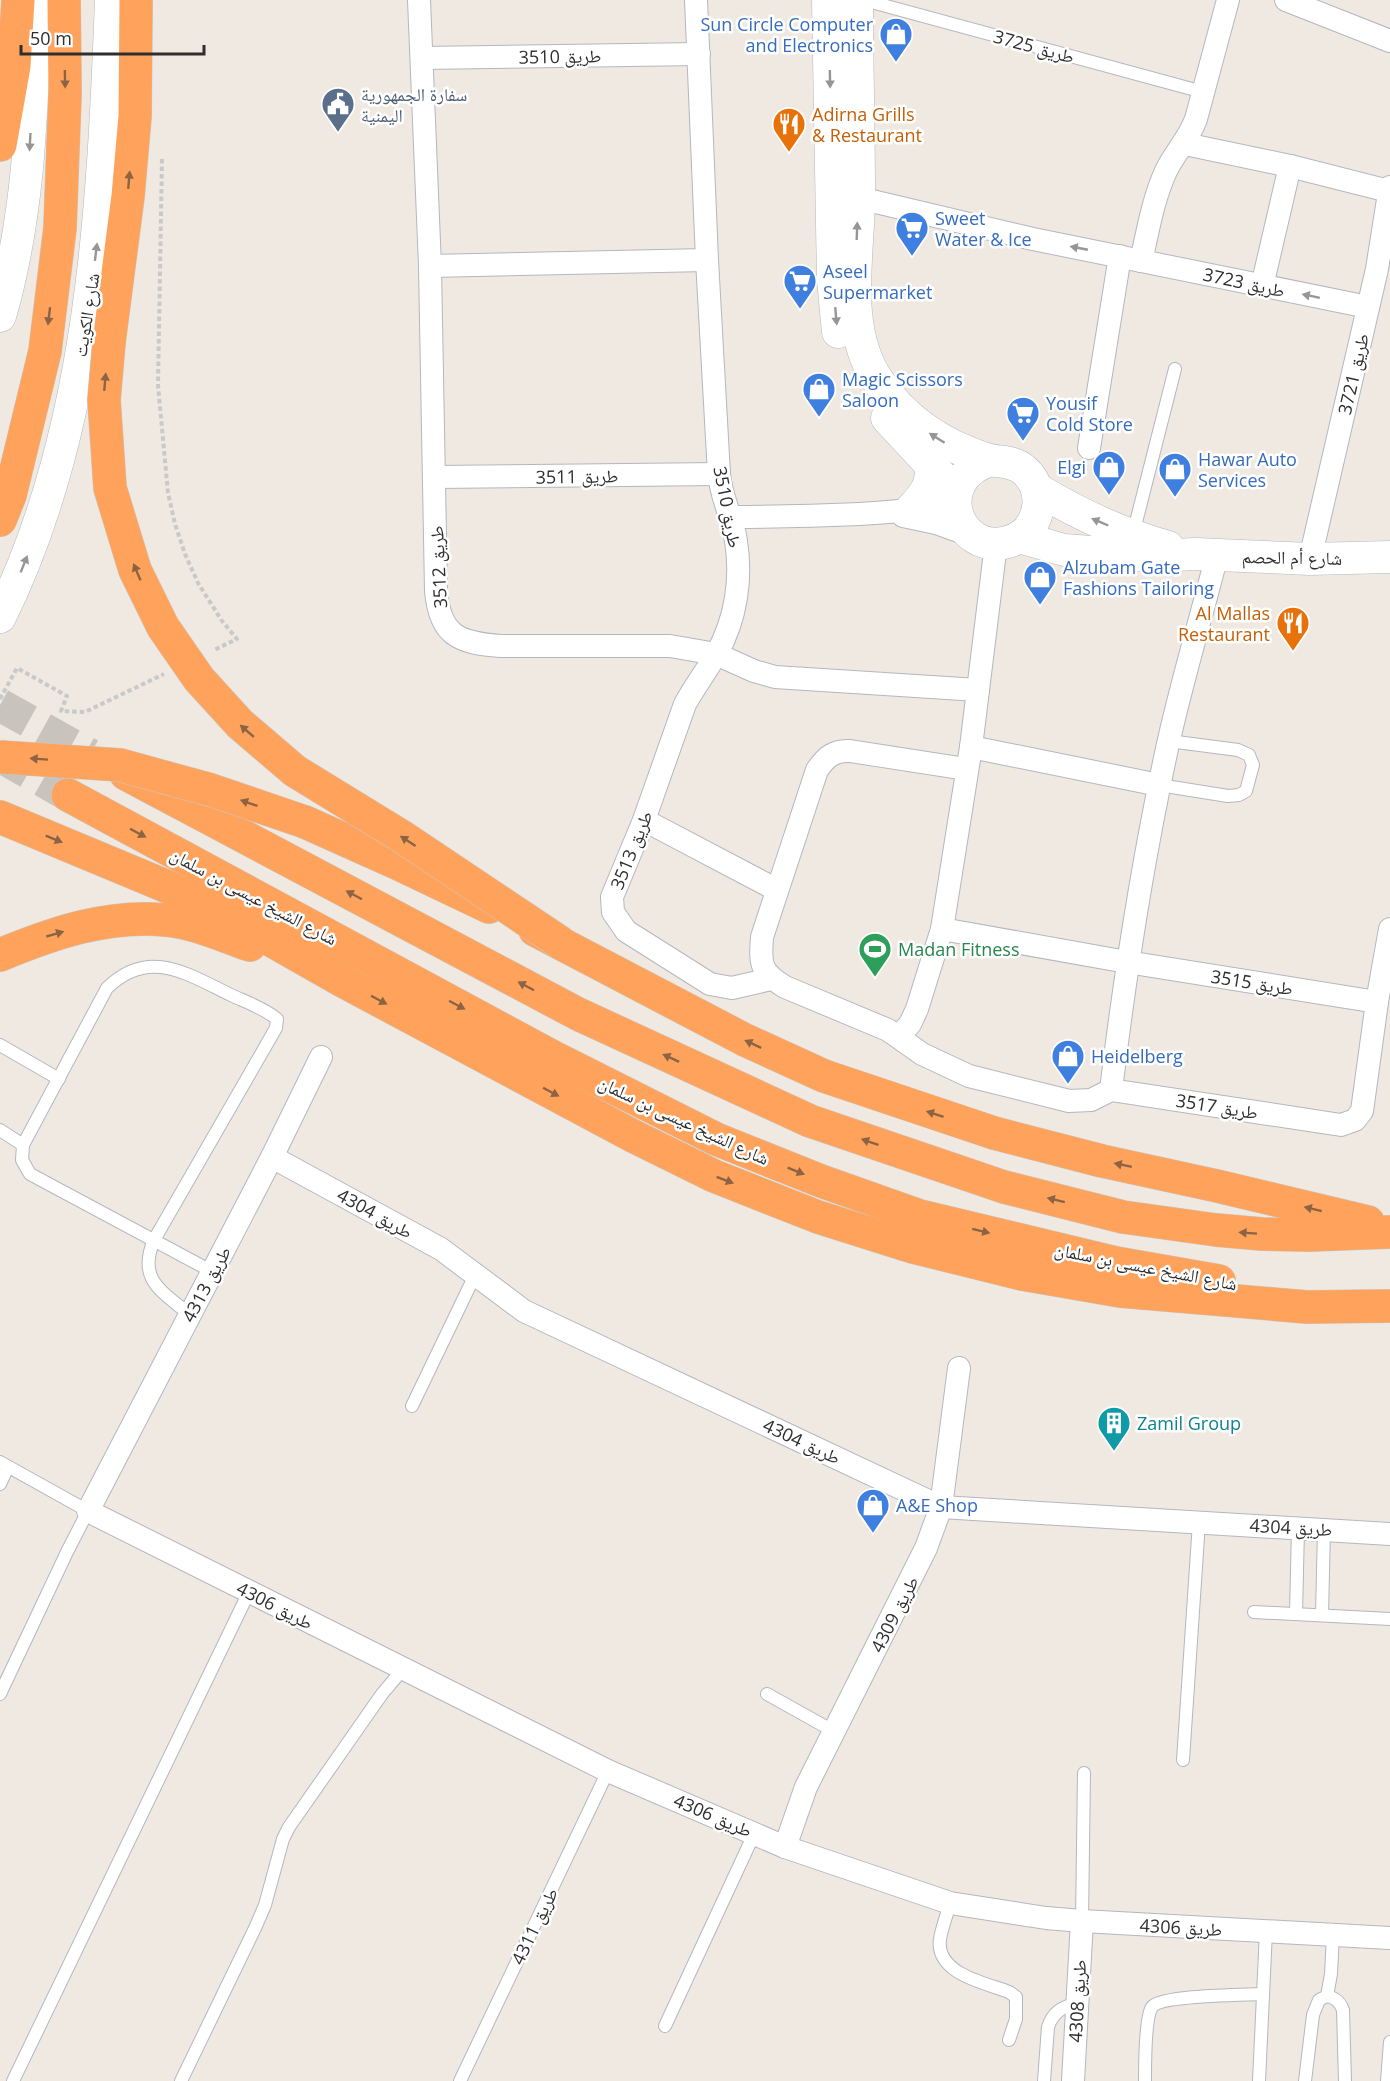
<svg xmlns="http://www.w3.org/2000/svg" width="1390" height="2081" font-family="'Open Sans','Noto Naskh Arabic',sans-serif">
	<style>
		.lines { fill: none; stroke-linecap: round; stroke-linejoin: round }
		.highway-tunnel { stroke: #c8c4bd; stroke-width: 33; stroke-dasharray: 33 16; stroke-linecap: butt }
		.lane-casing { stroke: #b4b7c1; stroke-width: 14 }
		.street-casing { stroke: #b4b7c1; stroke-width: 24 }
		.secondary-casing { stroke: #b4b7c1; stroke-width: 33 }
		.highway-casing { stroke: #c9c9c9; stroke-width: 34 }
		.path { stroke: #c9c9c9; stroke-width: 4; stroke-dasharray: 4.5 3; stroke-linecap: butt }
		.lane { stroke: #fff; stroke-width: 12 }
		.street { stroke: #fff; stroke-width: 22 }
		.secondary { stroke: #fff; stroke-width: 32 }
		.highway { stroke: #ffa35c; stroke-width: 33 }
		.highway-bridge-casing { stroke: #c9c9c9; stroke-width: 34; stroke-linecap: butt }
		.highway-bridge { stroke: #ffa35c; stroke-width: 33 }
		.oneway { fill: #8c6343 }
		.oneway2 { fill: #969696 }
		.labels { text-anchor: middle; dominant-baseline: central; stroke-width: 5; stroke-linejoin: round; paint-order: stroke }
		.shop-label { font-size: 18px; fill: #366cbe; stroke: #fff; text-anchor: start }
		.street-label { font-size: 18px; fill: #2e2e2e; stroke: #fff }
		.service-label { font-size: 18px; fill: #4e5e75; stroke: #fff; text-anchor: start }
		.food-label { font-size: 18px; fill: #c56008; stroke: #fff; text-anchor: start }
		.leisure-label { font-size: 18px; fill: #27864d; stroke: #fff; text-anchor: start }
		.culture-label { font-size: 18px; fill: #0d838f; stroke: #fff; text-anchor: start }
	</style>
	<rect width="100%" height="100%" fill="#efe9e1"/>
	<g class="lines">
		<g class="highway-tunnel">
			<path d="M0,705L90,755"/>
			<path d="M0,756L68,795"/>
		</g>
		<g class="lane-casing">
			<g id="lane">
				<path d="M864,0L1203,92"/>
				<path d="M1133,534L1175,369"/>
				<path d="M1159,785L1228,796L1239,795L1246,791L1253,765L1249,755L1238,750L1169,741"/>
				<path d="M0,1045L59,1079"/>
				<path d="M0,1130L23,1145"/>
				<path d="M190,1315C162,1291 137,1280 154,1240L276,1028L277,1019C264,1008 246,1002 231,995C187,974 149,947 107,988L23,1145L22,1160L30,1174L213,1272"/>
				<path d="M412,1406L475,1275"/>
				<path d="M0,1462L88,1511L67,1552L0,1694"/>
				<path d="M0,1484L8,1467"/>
				<path d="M1254,1612L1390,1619"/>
				<path d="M1296,1614L1298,1528"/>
				<path d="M1322,1615L1324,1529"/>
				<path d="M767,1694L835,1732"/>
				<path d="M1183,1760L1199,1522"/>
				<path d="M950,1903C947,1915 942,1927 940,1939C935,1974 986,1983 1009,1992L1016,1997V2019L1009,2040"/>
				<path d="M1082,1921L1084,1773"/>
				<path d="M1327,1996C1336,1998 1340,2002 1343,2010L1345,2081"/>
				<path d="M665,2026L755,1832"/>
				<path d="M13,2081L249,1592"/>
				<path d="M181,2081L256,1926L265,1905L283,1839L289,1827L382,1694L403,1669"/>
				<path d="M460,2081L608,1771"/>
				<path d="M1044,2081L1048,2027C1053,2012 1062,2007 1077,2003"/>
				<path d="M1145,2081C1145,2066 1145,2017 1152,2007C1161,1995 1245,1995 1263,1994"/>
				<path d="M1259,2081L1266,1931"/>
				<path d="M1305,2081L1313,2015L1319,2000L1327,1996L1331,1974L1333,1935"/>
				<path d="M1387,2081L1390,2042"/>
			</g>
		</g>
		<g class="street-casing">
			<g id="street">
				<path d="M419,0L430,266L436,591C440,636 459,643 501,646H670L716,654L754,671L775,677L978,690"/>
				<path d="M696,0L707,260L719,474C721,498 733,518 736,541C742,579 736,619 717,653C707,670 695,686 685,704L644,820L612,897L613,912L626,931L710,984L732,988L771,979"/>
				<path d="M1286,0L1390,41"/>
				<path d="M422,58L699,54"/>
				<path d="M1185,144L1290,166L1389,191"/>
				<path d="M859,198L1033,239L1368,307"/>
				<path d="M1141,261C1148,231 1153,199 1166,171C1175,152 1189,139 1196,119L1228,0"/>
				<path d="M430,266L707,260"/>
				<path d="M1262,286L1290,166"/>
				<path d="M1089,448L1120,256"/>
				<path d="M435,477L719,474"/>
				<path d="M903,516L936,523L972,536"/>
				<path d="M731,517C774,517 817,516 860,514C892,512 926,511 955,497"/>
				<path d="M1310,559L1377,269L1390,187"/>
				<path d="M971,747L1159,785"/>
				<path d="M966,769L850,751C834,750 826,757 817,770L762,937C760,964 760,972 785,987L888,1030L922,1054L969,1076L1069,1101L1091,1100L1111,1090L1341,1125L1355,1120L1362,1111L1377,1002L1390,929"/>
				<path d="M644,820L777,890"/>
				<path d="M942,929L1127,962L1377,1002"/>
				<path d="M899,1036L910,1024L917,1009L942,929L971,747L996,544"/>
				<path d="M321,1057L272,1157L88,1511L608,1771L785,1847L950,1903L1046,1918L1082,1921L1390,1938"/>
				<path d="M1111,1090C1125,974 1143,859 1168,744C1182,681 1201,618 1217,555"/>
				<path d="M272,1157L441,1249L524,1311L941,1507L1390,1534"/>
				<path d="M785,1847L806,1787L926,1548L941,1507L959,1368"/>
				<path d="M1073,2081L1082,1921"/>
			</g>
		</g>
		<g class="secondary-casing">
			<g id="secondary">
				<path d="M828,0L833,280L838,332"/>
				<path d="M857,0C857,65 859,130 859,195C859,256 842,327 878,381C904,420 942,445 986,459C999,463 1012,460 1024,470C1049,492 1040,533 1008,542C957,556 929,479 991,460"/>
				<path d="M0,316C30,213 32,107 36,0"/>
				<path d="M887,418L956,492"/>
				<path d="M1037,489C1078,514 1122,534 1168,547"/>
				<path d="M911,509C926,494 930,487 932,467"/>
				<path d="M1019,537L1064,550L1130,555L1155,556L1195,554L1310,559L1390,557"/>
				<path d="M0,617C93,429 103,206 111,0"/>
			</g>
		</g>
		<g class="highway-casing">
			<g id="highway">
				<path d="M0,145L14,66L18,0"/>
				<path d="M109,342L128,196L135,116L136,0"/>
				<path d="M0,520L10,495L45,351L60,228L65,94L64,0"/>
				<path d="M126,774L578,1014L810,1121L1004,1187L1123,1217L1216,1230L1262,1234L1309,1235L1390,1232"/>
				<path d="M68,795L553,1057L716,1139L821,1181L920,1216L1116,1263L1219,1281"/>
				<path d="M0,817L204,902L341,980L633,1136L714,1176L818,1217L913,1247L1022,1274L1120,1291L1307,1307L1390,1306"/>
				<path d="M305,822L401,865L489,907"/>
				<path d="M535,930L745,1040L824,1076L994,1133L1102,1161L1217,1186L1368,1222"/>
				<path d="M0,955C53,933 108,914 166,920C193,922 224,936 250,945"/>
			</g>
		</g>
		<g class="path">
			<path d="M162,159L158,385L168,493L175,524L185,554L198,583L222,621L237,639L214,650"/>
			<path d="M0,699L17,668L67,696L61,711L85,712L164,674"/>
		</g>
		<use href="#lane" class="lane"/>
		<use href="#street" class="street"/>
		<use href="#secondary" class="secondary"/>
		<use href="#highway" class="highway"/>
		<g class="highway-bridge-casing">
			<g id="highway-bridge">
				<path d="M109,342L104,400L110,488L135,570L163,627L199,679L240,724L295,771L401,836L561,943"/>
				<path d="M0,757L120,765L211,790L305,822"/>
			</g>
		</g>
		<use href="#highway-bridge" class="highway-bridge"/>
	</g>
	<defs><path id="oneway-solid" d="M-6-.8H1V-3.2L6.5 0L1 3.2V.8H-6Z" transform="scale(1.5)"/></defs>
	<g class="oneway">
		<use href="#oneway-solid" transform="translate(65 79) rotate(89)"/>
		<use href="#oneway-solid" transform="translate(129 180) rotate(-85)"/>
		<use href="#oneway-solid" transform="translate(49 316) rotate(97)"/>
		<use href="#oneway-solid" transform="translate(105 382) rotate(-85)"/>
		<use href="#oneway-solid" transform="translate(137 572) rotate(-113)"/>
		<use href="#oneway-solid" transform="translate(247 731) rotate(-139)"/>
		<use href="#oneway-solid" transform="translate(39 759) rotate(-176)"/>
		<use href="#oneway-solid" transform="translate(249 803) rotate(-161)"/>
		<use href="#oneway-solid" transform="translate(138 833) rotate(28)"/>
		<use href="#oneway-solid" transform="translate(54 839) rotate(22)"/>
		<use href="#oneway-solid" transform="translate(408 841) rotate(-147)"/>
		<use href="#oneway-solid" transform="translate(354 895) rotate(-152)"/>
		<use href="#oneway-solid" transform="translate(55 934) rotate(-16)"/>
		<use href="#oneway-solid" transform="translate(526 986) rotate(-152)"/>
		<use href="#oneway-solid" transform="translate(379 1000) rotate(28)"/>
		<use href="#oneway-solid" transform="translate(457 1005) rotate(28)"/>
		<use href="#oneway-solid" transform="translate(753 1044) rotate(-155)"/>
		<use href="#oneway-solid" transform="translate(671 1058) rotate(-155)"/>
		<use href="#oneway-solid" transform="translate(551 1092) rotate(28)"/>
		<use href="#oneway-solid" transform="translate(935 1114) rotate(-162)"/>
		<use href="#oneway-solid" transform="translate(870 1142) rotate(-161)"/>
		<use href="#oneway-solid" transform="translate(1123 1165) rotate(-168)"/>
		<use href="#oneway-solid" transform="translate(796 1171) rotate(22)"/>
		<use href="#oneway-solid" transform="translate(725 1180) rotate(21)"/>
		<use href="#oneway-solid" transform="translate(1056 1200) rotate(-166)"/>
		<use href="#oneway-solid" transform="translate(1313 1209) rotate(-166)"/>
		<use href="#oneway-solid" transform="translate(981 1231) rotate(14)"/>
		<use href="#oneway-solid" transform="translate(1248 1233) rotate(-176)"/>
	</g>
	<g class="oneway2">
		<use href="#oneway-solid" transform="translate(830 79) rotate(89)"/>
		<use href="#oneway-solid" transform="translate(30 142) rotate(93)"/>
		<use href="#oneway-solid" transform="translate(857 231) rotate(-88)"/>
		<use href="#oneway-solid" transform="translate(1079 248) rotate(-169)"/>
		<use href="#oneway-solid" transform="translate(96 252) rotate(-83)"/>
		<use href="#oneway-solid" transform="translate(1311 296) rotate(-168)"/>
		<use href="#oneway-solid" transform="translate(836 316) rotate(85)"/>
		<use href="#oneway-solid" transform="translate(937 438) rotate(-148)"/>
		<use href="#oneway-solid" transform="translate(1100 522) rotate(-157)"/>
		<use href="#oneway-solid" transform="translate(24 564) rotate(-68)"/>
	</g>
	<defs>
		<g id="shop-pin" transform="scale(1.725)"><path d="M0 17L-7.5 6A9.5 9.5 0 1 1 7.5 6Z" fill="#3f7fe0" stroke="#fff"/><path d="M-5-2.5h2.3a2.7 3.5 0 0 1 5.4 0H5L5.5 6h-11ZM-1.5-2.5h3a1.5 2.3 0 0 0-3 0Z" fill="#fff"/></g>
		<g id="civic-pin" transform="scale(1.725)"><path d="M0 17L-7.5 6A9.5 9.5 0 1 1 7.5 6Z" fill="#5c6f8a" stroke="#fff"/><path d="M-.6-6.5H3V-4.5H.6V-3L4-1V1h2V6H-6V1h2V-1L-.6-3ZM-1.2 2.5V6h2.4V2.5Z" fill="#fff"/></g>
		<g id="restaurant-pin" transform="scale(1.725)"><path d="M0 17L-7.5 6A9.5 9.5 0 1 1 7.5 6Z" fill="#e8710a" stroke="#fff"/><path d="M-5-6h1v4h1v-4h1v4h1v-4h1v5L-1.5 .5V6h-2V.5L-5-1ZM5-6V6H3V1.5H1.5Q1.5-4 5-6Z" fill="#fff"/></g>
		<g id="supermarket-pin" transform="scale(1.725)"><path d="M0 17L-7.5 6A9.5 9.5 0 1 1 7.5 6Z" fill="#3f7fe0" stroke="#fff"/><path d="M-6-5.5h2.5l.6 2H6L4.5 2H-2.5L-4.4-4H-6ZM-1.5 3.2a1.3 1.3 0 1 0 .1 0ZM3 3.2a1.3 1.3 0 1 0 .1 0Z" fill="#fff"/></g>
		<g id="stadium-pin" transform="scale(1.725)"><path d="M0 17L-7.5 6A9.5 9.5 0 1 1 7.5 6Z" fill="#2e9e5b" stroke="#fff"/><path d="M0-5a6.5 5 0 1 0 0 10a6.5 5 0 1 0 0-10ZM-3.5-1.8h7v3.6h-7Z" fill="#fff"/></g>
		<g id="building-pin" transform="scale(1.725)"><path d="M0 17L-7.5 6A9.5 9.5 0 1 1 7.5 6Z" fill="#0f9aa8" stroke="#fff"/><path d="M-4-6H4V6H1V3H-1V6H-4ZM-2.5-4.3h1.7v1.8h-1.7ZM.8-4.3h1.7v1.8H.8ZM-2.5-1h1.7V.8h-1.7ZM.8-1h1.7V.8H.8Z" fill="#fff"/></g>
	</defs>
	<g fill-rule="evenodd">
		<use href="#shop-pin" x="896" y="34"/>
		<use href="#civic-pin" x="338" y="104"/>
		<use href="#restaurant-pin" x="789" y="124"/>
		<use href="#supermarket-pin" x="912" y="228"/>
		<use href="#supermarket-pin" x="800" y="281"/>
		<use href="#shop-pin" x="819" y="389"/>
		<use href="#supermarket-pin" x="1023" y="413"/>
		<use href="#shop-pin" x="1109" y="467"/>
		<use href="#shop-pin" x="1175" y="469"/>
		<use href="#shop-pin" x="1040" y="577"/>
		<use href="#restaurant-pin" x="1293" y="623"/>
		<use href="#stadium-pin" x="875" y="949"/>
		<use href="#shop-pin" x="1068" y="1056"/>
		<use href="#building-pin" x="1114" y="1423"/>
		<use href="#shop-pin" x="873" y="1505"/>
	</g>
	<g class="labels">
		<g class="shop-label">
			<text x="873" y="24" text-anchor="end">Sun Circle Computer<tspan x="873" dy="21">and Electronics</tspan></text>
			<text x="935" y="218">Sweet<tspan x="935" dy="21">Water &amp; Ice</tspan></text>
			<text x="823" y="271">Aseel<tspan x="823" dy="21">Supermarket</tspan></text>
			<text x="842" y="379">Magic Scissors<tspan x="842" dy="21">Saloon</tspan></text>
			<text x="1046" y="403">Yousif<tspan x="1046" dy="21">Cold Store</tspan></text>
			<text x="1198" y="459">Hawar Auto<tspan x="1198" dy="21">Services</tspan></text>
			<text x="1086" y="467" text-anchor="end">Elgi</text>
			<text x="1063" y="567">Alzubam Gate<tspan x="1063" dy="21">Fashions Tailoring</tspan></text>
			<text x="1091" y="1056">Heidelberg</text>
			<text x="896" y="1505">A&amp;E Shop</text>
		</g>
		<g class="street-label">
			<text transform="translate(1034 46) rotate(15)">طريق 3725</text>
			<text transform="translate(560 56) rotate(-1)">طريق 3510</text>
			<text transform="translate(1244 282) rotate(12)">طريق 3723</text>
			<text transform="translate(86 315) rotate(-81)">شارع الكويت</text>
			<text transform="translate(1353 374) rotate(-77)">طريق 3721</text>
			<text transform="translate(577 476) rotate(-1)">طريق 3511</text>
			<text transform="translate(728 507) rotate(79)">طريق 3510</text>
			<text transform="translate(1292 557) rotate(1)">شارع أم الحصم</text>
			<text transform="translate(438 567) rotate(-93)">طريق 3512</text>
			<text transform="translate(631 850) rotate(-68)">طريق 3513</text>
			<text transform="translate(254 896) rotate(28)">شارع الشيخ عيسى بن سلمان</text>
			<text transform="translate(1252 982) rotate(9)">طريق 3515</text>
			<text transform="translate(1217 1106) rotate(9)">طريق 3517</text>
			<text transform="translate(684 1120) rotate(25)">شارع الشيخ عيسى بن سلمان</text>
			<text transform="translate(375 1213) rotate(29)">طريق 4304</text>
			<text transform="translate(1146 1266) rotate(11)">شارع الشيخ عيسى بن سلمان</text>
			<text transform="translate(206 1284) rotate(-62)">طريق 4313</text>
			<text transform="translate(802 1441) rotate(25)">طريق 4304</text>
			<text transform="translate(1291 1527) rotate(3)">طريق 4304</text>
			<text transform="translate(275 1605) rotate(27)">طريق 4306</text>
			<text transform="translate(894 1614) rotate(-63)">طريق 4309</text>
			<text transform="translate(713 1815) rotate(23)">طريق 4306</text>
			<text transform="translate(534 1926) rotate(-64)">طريق 4311</text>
			<text transform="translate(1181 1927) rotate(3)">طريق 4306</text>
			<text transform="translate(1077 2001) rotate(-87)">طريق 4308</text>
		</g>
		<g class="service-label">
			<text x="361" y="94">سفارة الجمهورية<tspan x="361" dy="21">اليمنية</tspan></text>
		</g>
		<g class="food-label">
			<text x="812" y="114">Adirna Grills<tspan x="812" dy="21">&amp; Restaurant</tspan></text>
			<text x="1270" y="613" text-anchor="end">Al Mallas<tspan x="1270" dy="21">Restaurant</tspan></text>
		</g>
		<g class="leisure-label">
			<text x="898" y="949">Madan Fitness</text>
		</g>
		<g class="culture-label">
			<text x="1137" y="1423">Zamil Group</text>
		</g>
	</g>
	<path d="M21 45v9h183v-9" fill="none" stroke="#2e2e2e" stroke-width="3"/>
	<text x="30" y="45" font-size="18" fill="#2e2e2e" stroke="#ffffff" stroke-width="4.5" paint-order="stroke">50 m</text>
</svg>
